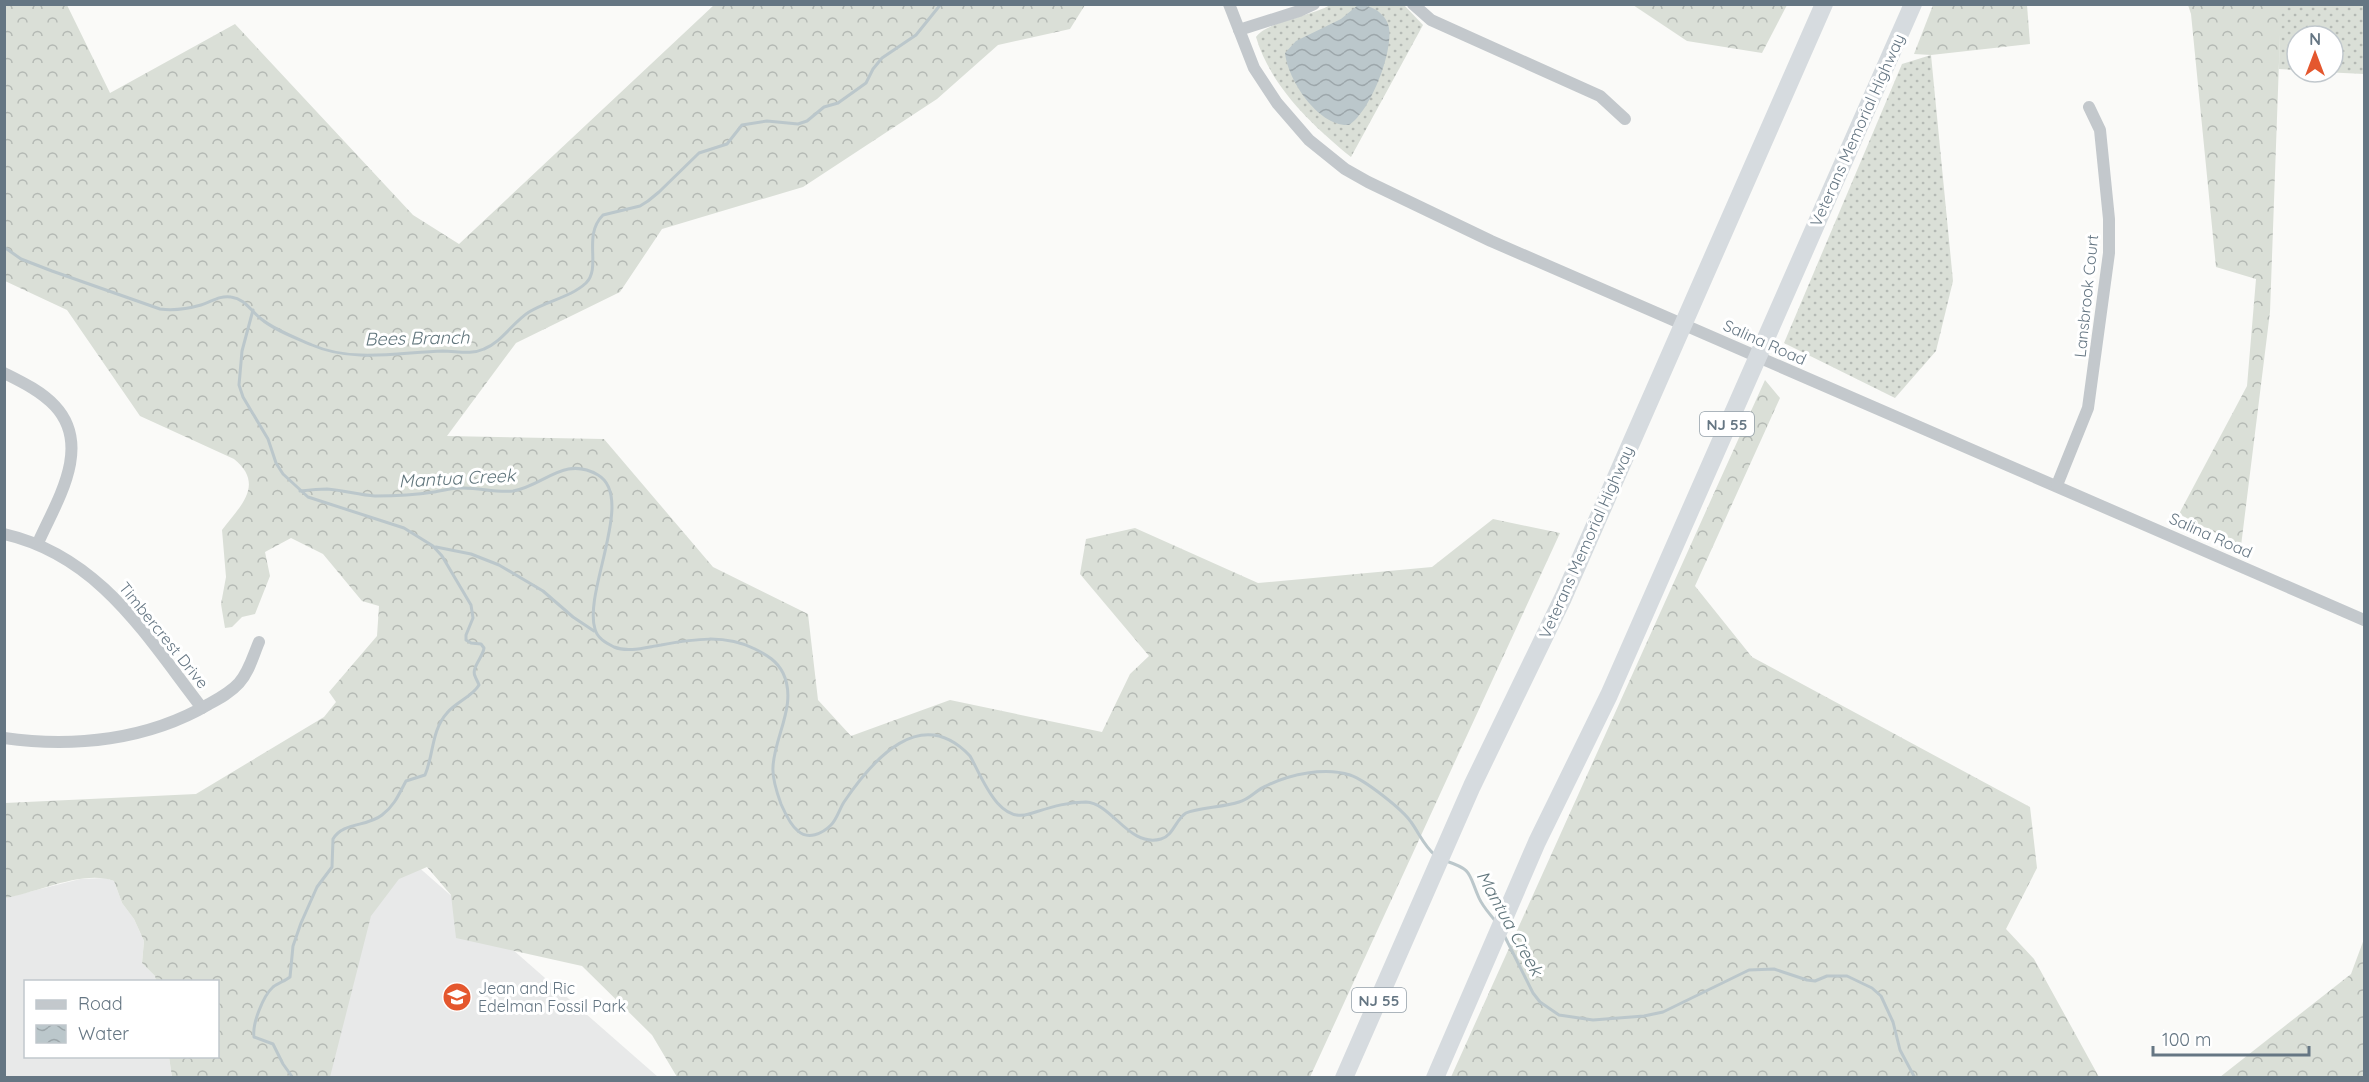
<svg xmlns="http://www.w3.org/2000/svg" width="2369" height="1082" font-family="Quicksand,sans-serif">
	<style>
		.built { fill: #e8e9e9 }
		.grass { fill: url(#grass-dots) }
		.forest { fill: url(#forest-crowns) }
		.water { fill: url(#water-waves) }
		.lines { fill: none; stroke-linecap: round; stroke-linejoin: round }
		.stream { stroke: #bbc7cb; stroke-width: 3 }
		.minor { stroke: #c3c8cc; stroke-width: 12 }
		.highway { stroke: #d6dbdf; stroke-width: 18 }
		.labels { text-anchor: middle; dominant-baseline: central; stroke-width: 6; stroke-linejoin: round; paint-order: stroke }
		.shield { fill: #fff; stroke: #939fa8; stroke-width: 1.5 }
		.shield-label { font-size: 15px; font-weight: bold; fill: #657683 }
		.street-label { font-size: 16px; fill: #657683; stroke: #fff }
		.poi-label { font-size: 16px; fill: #657683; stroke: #fff; text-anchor: start }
		.water-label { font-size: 18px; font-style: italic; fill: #60757c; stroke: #fff }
	</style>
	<defs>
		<pattern id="grass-dots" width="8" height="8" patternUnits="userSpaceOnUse" patternTransform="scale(1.5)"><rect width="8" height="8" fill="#dadfd7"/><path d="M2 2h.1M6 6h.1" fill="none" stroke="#b4b9b4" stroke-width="1.8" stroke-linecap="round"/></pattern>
		<pattern id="forest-crowns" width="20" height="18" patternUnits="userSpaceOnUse" patternTransform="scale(1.5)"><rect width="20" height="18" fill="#dadfd7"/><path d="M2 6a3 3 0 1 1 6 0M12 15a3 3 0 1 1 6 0" fill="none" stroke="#b4b9b4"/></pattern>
		<pattern id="water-waves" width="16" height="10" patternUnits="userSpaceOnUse" patternTransform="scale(1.5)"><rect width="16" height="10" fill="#bbc7cb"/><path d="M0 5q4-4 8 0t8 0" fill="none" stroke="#9ca6aa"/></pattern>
	</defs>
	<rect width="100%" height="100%" fill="#fafaf8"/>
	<g class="built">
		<path d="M391,843L658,1077L325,1078Z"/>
		<path d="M105,878L114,881L122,903L134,919L144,941L142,963L155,976L156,981L26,982V1056L169,1057L172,1077L5,1078V898L80,879Z"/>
	</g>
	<g class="grass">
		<path d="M1330,5H1404L1423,25L1351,157C1312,125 1271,87 1256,37C1266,22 1312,16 1330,5Z"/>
		<path d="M2280,5H2364V74L2323,72H2333V36H2297V70L2279,69Z"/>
		<path d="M1931,55L1953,281L1936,351L1895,398L1784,343L1902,64Z"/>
	</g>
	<g class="forest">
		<path d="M5,4L67,5L110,93L235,24L413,215L459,244L714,5H1085L1070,29L998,45L937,99L803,187L662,229L620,292L516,343L447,436L604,439L713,567L808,614L818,700L851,736L950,700L1102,732L1130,674L1149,656L1080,574L1086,539L1135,528L1258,583L1432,567L1493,519L1560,533L1310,1077H677L652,1035L582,966L456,938L451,895L427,867L399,879L371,916L330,1077H172L169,1057L218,1056V982L156,981L155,976L142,963L144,941L134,919L122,903L114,881C84,869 36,893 5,898V803L196,794L324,717L336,702L329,692L377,636L379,606L362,601L323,554L291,538L265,552L270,576L255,614L242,617L232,627L225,628L221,604L226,577L222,530C239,507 266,485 234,459L140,416L67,310L5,281Z"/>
		<path d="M1633,5H1787L1762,53L1687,41Z"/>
		<path d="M1933,5H2027L2030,44L1931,55L1914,54Z"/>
		<path d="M2188,5L2280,4L2281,7L2270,312L2241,546L2179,514L2247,386L2256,279L2216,267L2191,14Z"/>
		<path d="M1765,380L1780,398L1695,586L1752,657L2030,807L2037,868L2006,929L2034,959L2099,1077H1451Z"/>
		<path d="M2364,939V1077H2220L2351,974Z"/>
	</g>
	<path class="water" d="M1358,5C1371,4 1387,14 1389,28C1393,53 1370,112 1349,125C1319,127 1288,81 1285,53L1296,41L1341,19Z"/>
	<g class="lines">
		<g class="stream">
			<path d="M4,247L21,259L52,271L160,309C175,311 187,309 201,305C211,302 220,295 231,297C245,299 250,310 260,318C274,330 296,338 312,345C353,363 401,352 443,351C457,351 471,355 484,349C502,342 513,322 529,312C547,301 571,297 586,283C602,267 582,236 603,215L640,206L648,201L659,192L699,153L727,144L742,125L767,121L798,124L807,121L824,107L838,103L866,83L873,69L882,58L916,35L941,4"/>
			<path d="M253,310L242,351L239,385L243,397L268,439L276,463L283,474L308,497L404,528L433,546L442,556L471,605L473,618L466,635V640L471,643L481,644L484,648C483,657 471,668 475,676C476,679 478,682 479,685C472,697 456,702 447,713C431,731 434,754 425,775L406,781C399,794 395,805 382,815C367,827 343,822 333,839L332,867L317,887L301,923L293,946L290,977C285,981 278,983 273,987C263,996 252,1024 254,1037L273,1044L283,1064L293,1078"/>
			<path d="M300,491C309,490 318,489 327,489C343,490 359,495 375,496C393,496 415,495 434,492C442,491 451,488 460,488C478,487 495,493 513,491C544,486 564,455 598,475C636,497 583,592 595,629C597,638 606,643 614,647C628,653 647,647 661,645C694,639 725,634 755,649C767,655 777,661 783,673C798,704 774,737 773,767C772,779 777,793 781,804C785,813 790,825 798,831C808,840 822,834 831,825C837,819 839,810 844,802C873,759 921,704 970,756C982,777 998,824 1029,814C1049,808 1065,802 1086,802C1112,803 1129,848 1161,839C1173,836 1176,819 1186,813C1197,808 1225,807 1239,802C1250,799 1256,790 1266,786C1290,774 1325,767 1350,775C1365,780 1402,809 1411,822C1419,833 1424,846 1435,855"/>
			<path d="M436,547L471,554L499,565L543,591L573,617L594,631"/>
			<path d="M1446,861C1473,870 1468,873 1479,898C1483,907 1490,914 1496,922"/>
			<path d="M1504,935L1533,993L1540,1002L1559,1015L1593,1020L1644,1016L1663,1012L1749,970L1774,969L1807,980L1815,981L1827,976H1847L1872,988L1881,996L1893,1022L1900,1050L1915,1078"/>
		</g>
		<g class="minor">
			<path d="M1229,4L1254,68L1277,103L1309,140L1345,169L1368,182L1491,241L2364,620"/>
			<path d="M1413,4L1431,20L1600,96L1625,119"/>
			<path d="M1239,30L1299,11L1314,4"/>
			<path d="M4,373C22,382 41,391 55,406C93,447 56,502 38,543"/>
			<path d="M2057,485L2088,408L2109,253V219L2100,130L2089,107"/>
			<path d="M4,534C100,556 146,636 202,708"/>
			<path d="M4,738C74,748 148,740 209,704C220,698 231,692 239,683C249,672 253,656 259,642"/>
		</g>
		<g class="highway">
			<path d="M1344,1078L1472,786L1563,598L1824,4"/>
			<path d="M1435,1078L1537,842L1609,695L1913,4"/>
		</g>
	</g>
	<defs>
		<g id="university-disc" transform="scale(1.5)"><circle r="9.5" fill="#e4572e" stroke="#fff"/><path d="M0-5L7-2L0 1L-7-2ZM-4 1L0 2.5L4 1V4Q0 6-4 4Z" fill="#fff"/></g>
	</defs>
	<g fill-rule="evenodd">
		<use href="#university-disc" x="457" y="997"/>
	</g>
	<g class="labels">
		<g class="shield">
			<rect x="1700" y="412" width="54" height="24" rx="4.5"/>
			<rect x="1352" y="988" width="54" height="24" rx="4.5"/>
		</g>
		<g class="shield-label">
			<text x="1727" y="424">NJ 55</text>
			<text x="1379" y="1000">NJ 55</text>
		</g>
		<g class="street-label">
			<text transform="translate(1857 130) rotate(-66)">Veterans Memorial Highway</text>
			<text transform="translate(2086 296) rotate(-84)">Lansbrook Court</text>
			<text transform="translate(1765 342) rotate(24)">Salina Road</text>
			<text transform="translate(2211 535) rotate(24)">Salina Road</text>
			<text transform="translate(1586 542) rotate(-66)">Veterans Memorial Highway</text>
			<text transform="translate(164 635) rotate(51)">Timbercrest Drive</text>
		</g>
		<g class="poi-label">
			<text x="478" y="988">Jean and Ric<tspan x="478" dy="18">Edelman Fossil Park</tspan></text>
		</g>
		<g class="water-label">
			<text transform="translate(417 338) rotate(-1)">Bees Branch</text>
			<text transform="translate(457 478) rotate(-3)">Mantua Creek</text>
			<text transform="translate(1510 923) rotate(61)">Mantua Creek</text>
		</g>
	</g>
	<rect width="2369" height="1082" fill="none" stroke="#657683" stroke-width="12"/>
	<rect x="24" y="980" width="195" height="78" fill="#ffffff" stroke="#c1c8cd" stroke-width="1.5"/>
	<rect x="36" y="1000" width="30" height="9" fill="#c3c8cc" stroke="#c1c8cd" stroke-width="1.5"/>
	<text x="78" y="1010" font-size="18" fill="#657683">Road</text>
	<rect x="36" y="1025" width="30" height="18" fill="url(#water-waves)" stroke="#c1c8cd" stroke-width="1.5"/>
	<text x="78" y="1040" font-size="18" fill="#657683">Water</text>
	<g transform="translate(2315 54)"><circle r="28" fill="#ffffff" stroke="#c1c8cd" stroke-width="1.5"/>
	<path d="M0-4.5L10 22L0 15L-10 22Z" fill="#e4572e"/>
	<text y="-9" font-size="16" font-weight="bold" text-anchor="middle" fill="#657683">N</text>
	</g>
	<path d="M2153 1046v9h156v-9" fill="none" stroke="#657683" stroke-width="3"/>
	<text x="2162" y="1046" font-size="18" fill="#657683" stroke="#ffffff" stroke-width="4.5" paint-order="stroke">100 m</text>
</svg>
